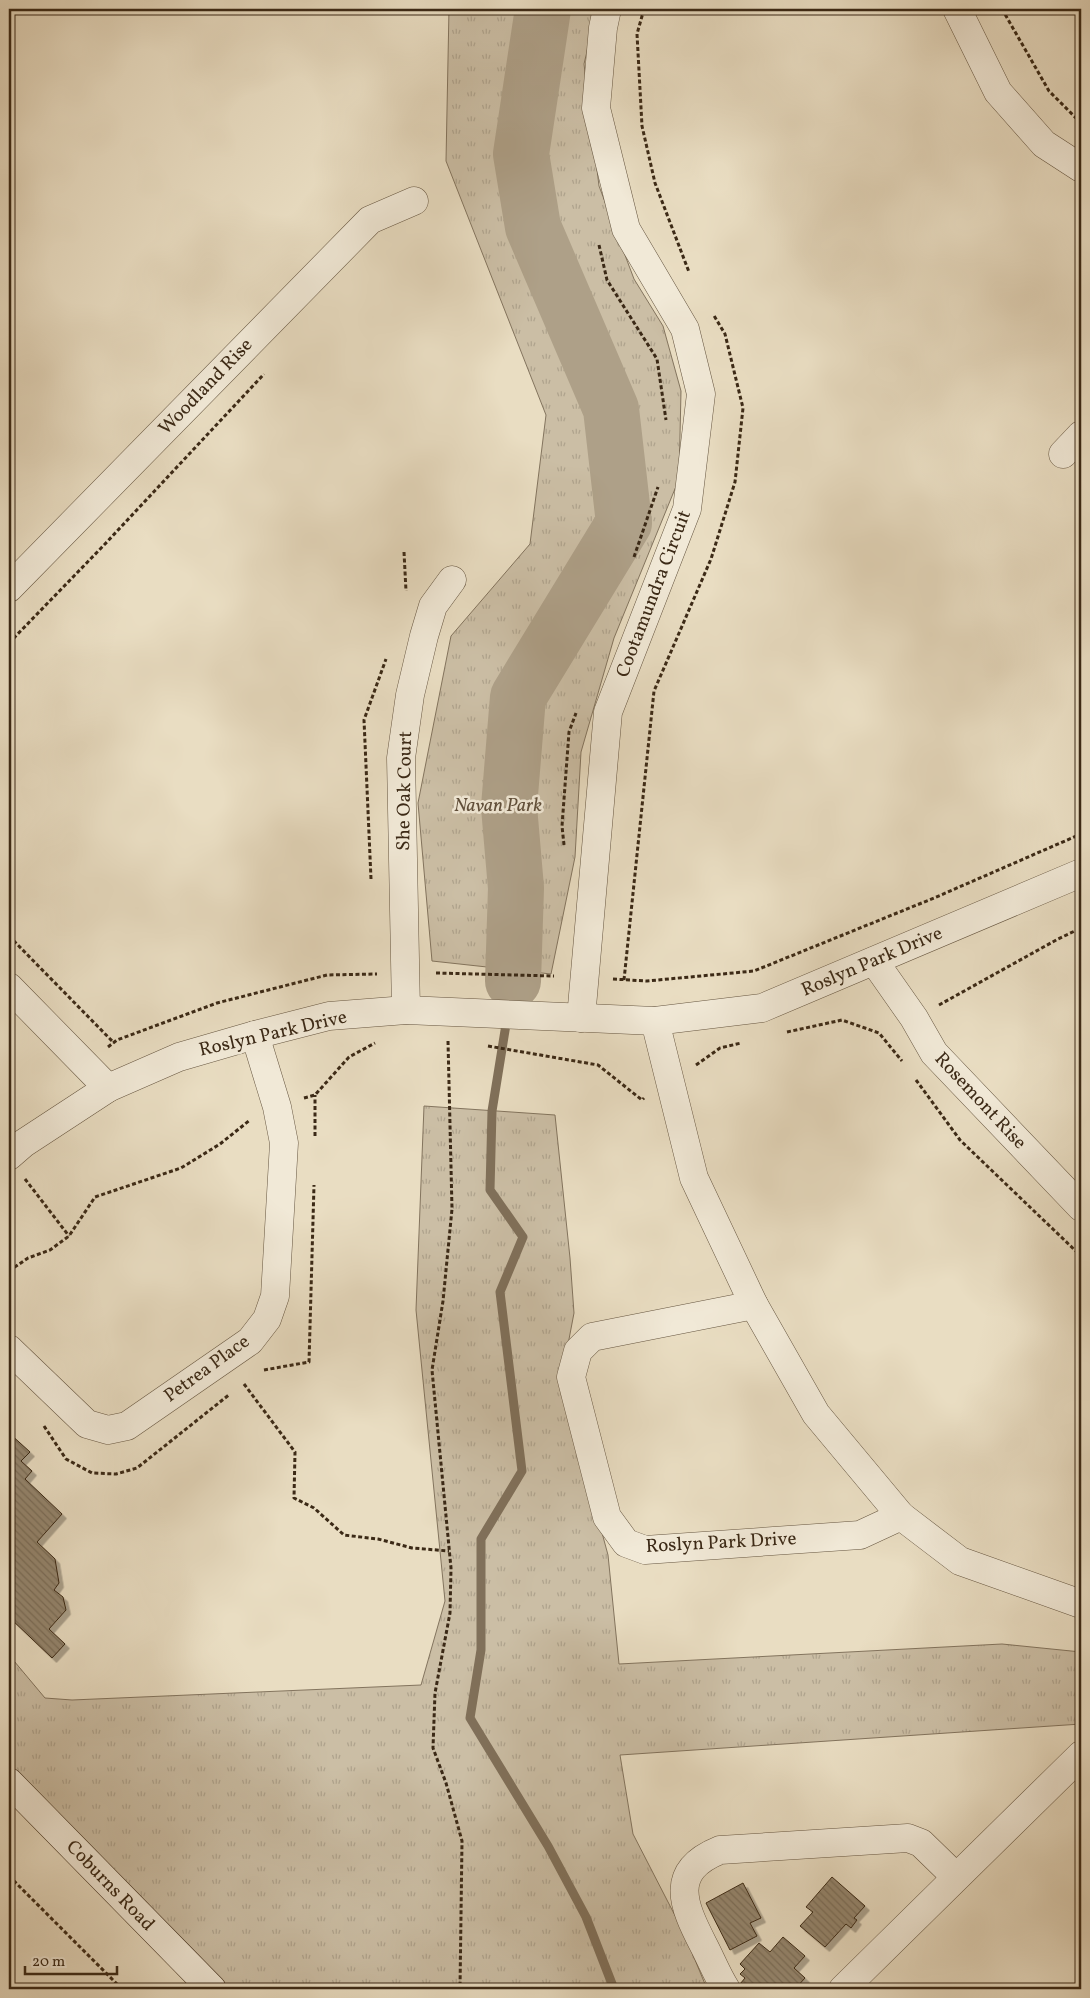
<svg xmlns="http://www.w3.org/2000/svg" width="1090" height="1998" font-family="Vollkorn,serif">
	<style>
		.park { fill: url(#park-tufts); stroke: #83745e }
		.lines { fill: none; stroke-linecap: round; stroke-linejoin: round }
		.stream { stroke: #80705a; stroke-width: 9 }
		.river { stroke: #aea088; stroke-width: 56 }
		.building { fill: url(#building-back-hatch); stroke: #3b2916; filter: url(#shadow) }
		.street-casing { stroke: #665641; stroke-width: 29 }
		.secondary-casing { stroke: #3b2916; stroke-width: 29 }
		.path { stroke: #3b2916; stroke-width: 3; stroke-dasharray: 4 2.5; stroke-linecap: butt }
		.street { stroke: #f1e9d7; stroke-width: 28 }
		.secondary { stroke: #f1e9d7; stroke-width: 28 }
		.labels { text-anchor: middle; dominant-baseline: central; stroke-width: 5; stroke-linejoin: round; paint-order: stroke }
		.street-label { font-size: 19px; fill: #3b2916; stroke: #f1e9d7 }
		.park-label { font-size: 19px; font-style: italic; fill: #5f4e3a; stroke: #f1e9d7 }
	</style>
	<defs>
		<pattern id="park-tufts" width="24" height="20" patternUnits="userSpaceOnUse" patternTransform="scale(1.25)"><rect width="24" height="20" fill="#cbbea5"/><path d="M3 7l-1-3M5 7V3M7 7l1-3M15 17l-1-3M17 17v-4M19 17l1-3" fill="none" stroke="#afa38d"/></pattern>
		<pattern id="building-back-hatch" width="6" height="6" patternUnits="userSpaceOnUse" patternTransform="scale(1.25)"><rect width="6" height="6" fill="#95876f"/><path d="M-1 5l2 2M0 0l6 6M5-1l2 2" fill="none" stroke="#7b6e5a"/></pattern>
		<filter id="shadow"><feDropShadow dx="4.5" dy="4.5" stdDeviation="0" flood-color="#0004"/></filter>
	</defs>
	<rect width="100%" height="100%" fill="#e9ddc2"/>
	<filter id="stains"><feTurbulence type="fractalNoise" baseFrequency=".004" numOctaves="4"/><feColorMatrix values="0 0 0 0 .2 0 0 0 0 .09 0 0 0 0 .02 0 0 0 .5 -.17"/></filter>
	<radialGradient id="worn" r=".72"><stop offset=".6" stop-color="#630" stop-opacity="0"/><stop offset="1" stop-color="#630" stop-opacity=".3"/></radialGradient>
	<g class="park">
		<path d="M449,9H597L584,64L599,186L634,279L663,326L681,391L679,479L614,638L581,752L575,857L551,974L432,961L418,803L451,636L530,544L546,415L446,161Z"/>
		<path d="M424,1106L555,1115L570,1258L574,1313L561,1381L608,1555L619,1664L1002,1644L1081,1652V1724L620,1755L633,1834L684,1933L707,1989H225L9,1773V1655L45,1698L72,1700L421,1685L445,1601L416,1310Z"/>
	</g>
	<g class="lines">
		<path class="stream" d="M513,981L492,1111L490,1190L523,1237L500,1292L522,1471L481,1539V1650L470,1718L548,1846L586,1917L614,1989"/>
		<path class="river" d="M513,981L516,888L509,807L518,697L624,523L611,409L533,227L521,154L543,9"/>
	</g>
	<g class="building">
		<path d="M9,1433L30,1452L21,1461L32,1471L25,1479L62,1514L37,1542L55,1559L59,1583L54,1590L63,1597L66,1610L49,1629L65,1644L52,1658L9,1617Z"/>
		<path d="M832,1877L865,1906L854,1918L857,1920L851,1928L846,1924L825,1947L800,1926L813,1912L806,1907Z"/>
		<path d="M743,1883L761,1918L750,1923L757,1936L730,1950L706,1903Z"/>
		<path d="M783,1937L805,1956L794,1968L805,1978L795,1989H745L740,1984L745,1978L740,1974L745,1969L740,1964L759,1943L770,1952Z"/>
	</g>
	<g class="lines">
		<g class="street-casing">
			<g id="street">
				<path d="M957,9L998,92L1044,144L1081,168"/>
				<path d="M1063,454L1081,435"/>
				<path d="M9,588L370,220L414,201"/>
				<path d="M874,961L914,1018L934,1053L1081,1207"/>
				<path d="M9,987L108,1088"/>
				<path d="M406,1010L401,758L410,695L424,636L433,606L452,580"/>
				<path d="M581,1018L608,712L687,509L701,394L685,329L626,229L596,108L603,28L607,9"/>
				<path d="M655,1021L694,1178L754,1305L816,1414L901,1516L960,1561L1081,1604"/>
				<path d="M9,1156L24,1143L108,1088L179,1057L255,1035L329,1016L406,1010L655,1021L762,1008L1081,873"/>
				<path d="M754,1305L592,1337L578,1351L571,1377L607,1517L626,1543L645,1550L860,1535L901,1516"/>
				<path d="M9,1349L87,1424L108,1430L127,1426L250,1341L267,1319L275,1296L284,1143L277,1107L255,1035"/>
				<path d="M726,1989C717,1975 711,1959 703,1944C683,1905 668,1871 720,1850L908,1838L921,1843L956,1877"/>
				<path d="M843,1989L1081,1755"/>
			</g>
		</g>
		<g class="secondary-casing">
			<path id="secondary" d="M9,1782L212,1989"/>
		</g>
		<g class="path">
			<path d="M644,9L637,34L642,126L655,183L689,272"/>
			<path d="M1002,9L1049,91L1081,123"/>
			<path d="M599,245L607,280L657,359L666,420"/>
			<path d="M404,552L406,591"/>
			<path d="M634,557L658,487"/>
			<path d="M9,643L105,544L264,374"/>
			<path d="M564,845L562,826L569,732L576,713"/>
			<path d="M371,879L364,720L386,659"/>
			<path d="M9,936L114,1043"/>
			<path d="M436,973L554,976"/>
			<path d="M613,979L647,981L754,971L934,898L1081,834"/>
			<path d="M624,980L654,691L711,559L735,482L743,408L725,334L713,314"/>
			<path d="M939,1005L1058,939L1081,928"/>
			<path d="M787,1032L842,1020L879,1033L902,1061"/>
			<path d="M448,1041L452,1209L443,1301L432,1370L451,1568L450,1613L435,1693L433,1748L446,1783L462,1841L460,1989"/>
			<path d="M488,1046L598,1065L642,1100L644,1098"/>
			<path d="M108,1047L117,1040L217,1003L327,975L377,974"/>
			<path d="M696,1065L720,1048L741,1043"/>
			<path d="M916,1080L960,1140L1081,1256"/>
			<path d="M304,1098L315,1095L349,1057L375,1043"/>
			<path d="M315,1136V1095"/>
			<path d="M25,1179L69,1236"/>
			<path d="M9,1271L28,1258L50,1250L69,1236L95,1197L181,1168L220,1144L250,1120"/>
			<path d="M264,1370L309,1362L314,1185"/>
			<path d="M244,1384L295,1452L294,1498L314,1508L344,1535L378,1539L412,1548L449,1551"/>
			<path d="M44,1426L66,1459L92,1473L116,1474L137,1468L230,1394"/>
			<path d="M9,1876L122,1989"/>
		</g>
		<use href="#street" class="street"/>
		<use href="#secondary" class="secondary"/>
	</g>
	<g class="labels">
		<g class="street-label">
			<text transform="translate(206 387) rotate(-46)">Woodland Rise</text>
			<text transform="translate(654 594) rotate(-69)">Cootamundra Circuit</text>
			<text transform="translate(405 791) rotate(-89)">She Oak Court</text>
			<text transform="translate(872 962) rotate(-23)">Roslyn Park Drive</text>
			<text transform="translate(273 1034) rotate(-13)">Roslyn Park Drive</text>
			<text transform="translate(980 1101) rotate(47)">Rosemont Rise</text>
			<text transform="translate(207 1369) rotate(-36)">Petrea Place</text>
			<text transform="translate(721 1543) rotate(-3)">Roslyn Park Drive</text>
			<text transform="translate(110 1886) rotate(46)">Coburns Road</text>
		</g>
		<g class="park-label">
			<text x="498" y="806">Navan Park</text>
		</g>
	</g>
	<rect width="1090" height="1998" fill="none" stroke="#e9ddc2" stroke-width="30"/>
	<rect x="10" y="10" width="1070" height="1978" fill="none" stroke="#3b2916" stroke-width="2.5"/>
	<rect x="15" y="15" width="1060" height="1968" fill="none" stroke="#3b2916"/>
	<path d="M25 1966v8h92v-8" fill="none" stroke="#3b2916" stroke-width="2.5"/>
	<text x="32" y="1966" font-size="15" fill="#3b2916" stroke="#f1e9d7" stroke-width="4" paint-order="stroke">20 m</text>
	<rect width="100%" height="100%" filter="url(#stains)"/>
	<rect width="100%" height="100%" fill="url(#worn)"/>
</svg>
